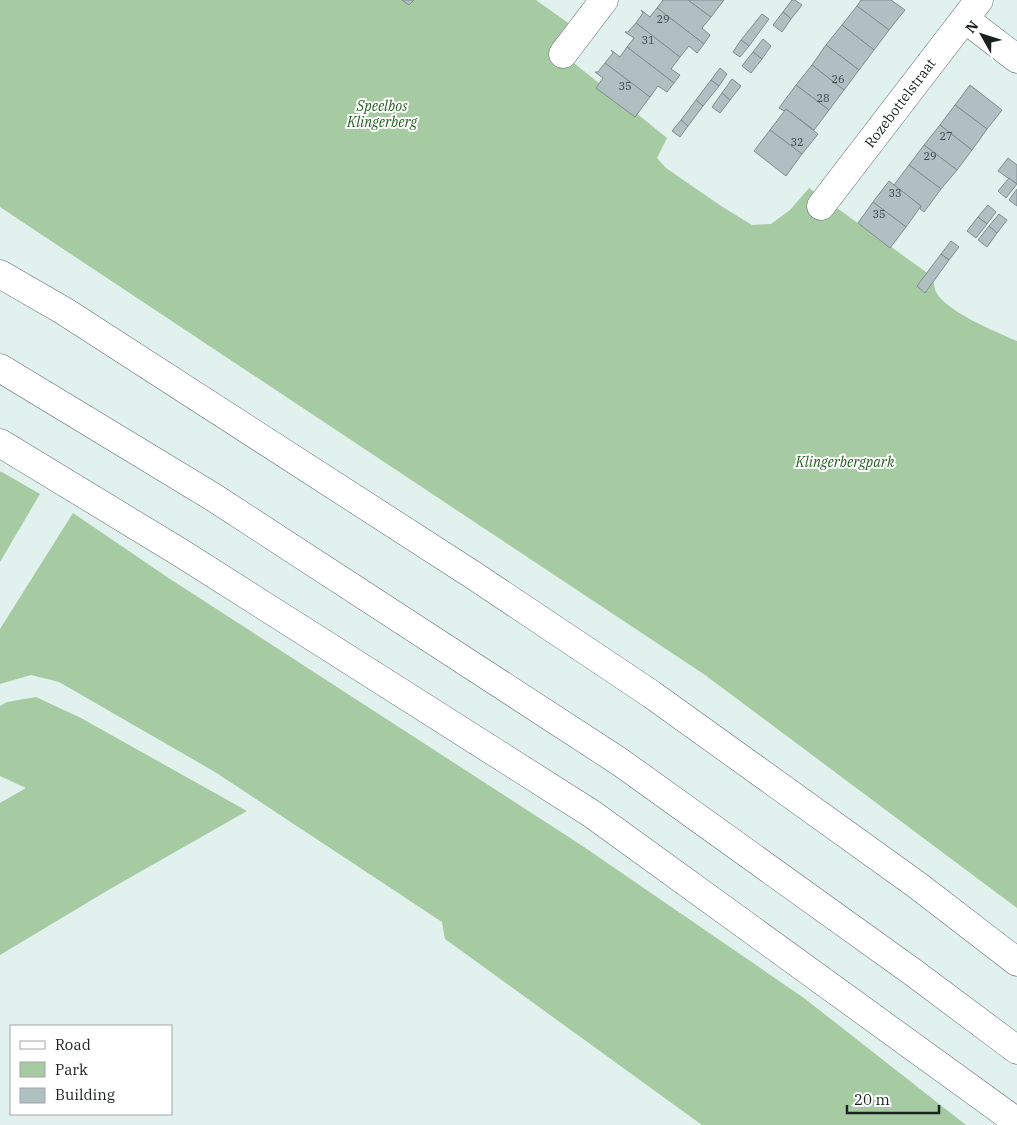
<svg xmlns="http://www.w3.org/2000/svg" width="1017" height="1125" font-family="'IBM Plex Serif',serif">
	<style>
		.green { fill: #a6cba3 }
		.building { fill: #b0bfc1; stroke: #7f8d8f }
		.lines { fill: none; stroke-linecap: round; stroke-linejoin: round }
		.minor-casing { stroke: #626f6d; stroke-width: 29 }
		.highway-casing { stroke: #626f6d; stroke-width: 29 }
		.minor { stroke: #fff; stroke-width: 28 }
		.highway { stroke: #fff; stroke-width: 28 }
		.labels { text-anchor: middle; dominant-baseline: central; stroke-width: 4; stroke-linejoin: round; paint-order: stroke }
		.number-label { font-size: 11px; fill: #404848 }
		.street-label { font-size: 14px; fill: #1b2120; stroke: #fff }
		.park-label { font-size: 14px; font-style: italic; fill: #216020; stroke: #fff }
	</style>
	<rect width="100%" height="100%" fill="#e1f1ee"/>
	<g class="green">
		<path d="M0,0H536L571,25L554,47L667,138L657,158L666,168L721,206L752,225L771,224L790,210L809,188L933,277C934,281 934,288 936,292C947,312 996,332 1017,341V908L705,675L0,207Z"/>
		<path d="M0,471L40,494L0,562Z"/>
		<path d="M73,513L167,577L581,845L804,998L966,1125H702L445,939L442,922L215,772L59,682L31,675L0,684V629Z"/>
		<path d="M36,697L81,718L247,811L110,889L0,955V803L26,788L0,776V706L7,702Z"/>
	</g>
	<g class="building">
		<path d="M402,0H414L409,5Z"/>
		<path d="M663,0H688L711,17L702,28L710,35L704,44L657,8Z"/>
		<path d="M688,0H724L711,17Z"/>
		<path d="M792,0H795L802,5L791,19L783,12Z"/>
		<path d="M861,0H891L905,10L889,30L857,6Z"/>
		<path d="M857,6L889,30L874,50L842,25Z"/>
		<path d="M657,8L704,44L697,53L689,46L680,57L636,23L643,13L641,10L650,17Z"/>
		<path d="M783,12L791,19L782,32L773,25Z"/>
		<path d="M762,14L769,19L749,46L741,40Z"/>
		<path d="M636,23L680,57L671,69L680,75L674,83L627,47L634,38L625,32H628Z"/>
		<path d="M842,25L874,50L859,70L826,45Z"/>
		<path d="M763,39L771,46L762,59L753,52Z"/>
		<path d="M741,40L749,46L740,57L733,52Z"/>
		<path d="M826,45L859,70L844,90L812,65Z"/>
		<path d="M627,47L674,83L667,92L658,86L650,97L605,63L613,53L611,50L620,57Z"/>
		<path d="M753,52L762,59L751,73L742,66Z"/>
		<path d="M605,63L650,97L635,117L596,88L603,78L595,72H598Z"/>
		<path d="M812,65L844,90L829,110L796,85Z"/>
		<path d="M720,68L727,74L719,86L711,80Z"/>
		<path d="M732,79L741,86L730,100L722,93Z"/>
		<path d="M711,80L719,86L703,106L696,100Z"/>
		<path d="M796,85L829,110L814,130L786,109L784,111L779,108Z"/>
		<path d="M970,85L1002,110L987,129L955,105Z"/>
		<path d="M722,93L730,100L720,113L712,107Z"/>
		<path d="M696,100L703,106L688,126L681,120Z"/>
		<path d="M955,105L987,129L972,150L940,125Z"/>
		<path d="M786,109L818,134L802,154L770,130Z"/>
		<path d="M681,120L688,126L680,137L672,131Z"/>
		<path d="M940,125L972,150L957,170L924,145Z"/>
		<path d="M770,130L802,154L786,176L754,151Z"/>
		<path d="M924,145L957,170L941,189L909,165Z"/>
		<path d="M1008,158L1017,165V184L998,171Z"/>
		<path d="M909,165L941,189L924,212L920,209L921,206L894,185Z"/>
		<path d="M1009,178L1017,184L1006,198L998,191Z"/>
		<path d="M889,181L921,206L906,227L873,202Z"/>
		<path d="M1017,189V206L1009,200Z"/>
		<path d="M873,202L906,227L890,248L858,223Z"/>
		<path d="M988,205L996,212L987,224L978,217Z"/>
		<path d="M999,214L1007,220L997,233L989,226Z"/>
		<path d="M978,217L987,224L976,238L967,231Z"/>
		<path d="M989,226L997,233L987,247L978,240Z"/>
		<path d="M951,241L959,247L949,260L941,254Z"/>
		<path d="M941,254L949,260L925,293L917,286Z"/>
	</g>
	<g class="lines">
		<g class="minor-casing">
			<g id="minor">
				<path d="M965,19L1017,59"/>
				<path d="M563,54L604,0"/>
				<path d="M821,206L979,0"/>
			</g>
		</g>
		<g class="highway-casing">
			<g id="highway">
				<path d="M0,274L64,311L473,575L651,694L917,885L1017,962"/>
				<path d="M0,368L213,497L620,762L914,973L1017,1050"/>
				<path d="M0,443L181,553L592,814L1017,1122"/>
			</g>
		</g>
		<use href="#minor" class="minor"/>
		<use href="#highway" class="highway"/>
	</g>
	<g class="labels">
		<g class="number-label">
			<text x="663" y="19">29</text>
			<text x="648" y="40">31</text>
			<text x="838" y="79">26</text>
			<text x="625" y="86">35</text>
			<text x="823" y="98">28</text>
			<text x="946" y="136">27</text>
			<text x="797" y="142">32</text>
			<text x="930" y="156">29</text>
			<text x="895" y="193">33</text>
			<text x="879" y="214">35</text>
		</g>
		<g class="street-label">
			<text transform="translate(900 103) rotate(-53)">Rozebottelstraat</text>
		</g>
		<g class="park-label">
			<text x="382" y="106">Speelbos<tspan x="382" dy="16">Klingerberg</tspan></text>
			<text x="845" y="462">Klingerbergpark</text>
		</g>
	</g>
	<rect x="10" y="1025" width="162" height="90" fill="#ffffff" stroke="#a4a6a6"/>
	<rect x="20" y="1041" width="25" height="8" fill="#ffffff" stroke="#a4a6a6"/>
	<text x="55" y="1050" font-size="15" fill="#1b2120">Road</text>
	<rect x="20" y="1062" width="25" height="15" fill="#a6cba3" stroke="#a4a6a6"/>
	<text x="55" y="1075" font-size="15" fill="#1b2120">Park</text>
	<rect x="20" y="1088" width="25" height="15" fill="#b0bfc1" stroke="#a4a6a6"/>
	<text x="55" y="1100" font-size="15" fill="#1b2120">Building</text>
	<g transform="translate(982 35) rotate(309)" stroke="#ffffff" stroke-width="4" paint-order="stroke">
	<path d="M0-4L9 19L0 12L-9 19Z" fill="#1b2120"/>
	<text y="-8" font-size="14" font-weight="bold" text-anchor="middle" fill="#1b2120">N</text>
	</g>
	<path d="M847 1105v8h92v-8" fill="none" stroke="#1b2120" stroke-width="2.5"/>
	<text x="854" y="1105" font-size="15" fill="#1b2120" stroke="#ffffff" stroke-width="4" paint-order="stroke">20 m</text>
</svg>
